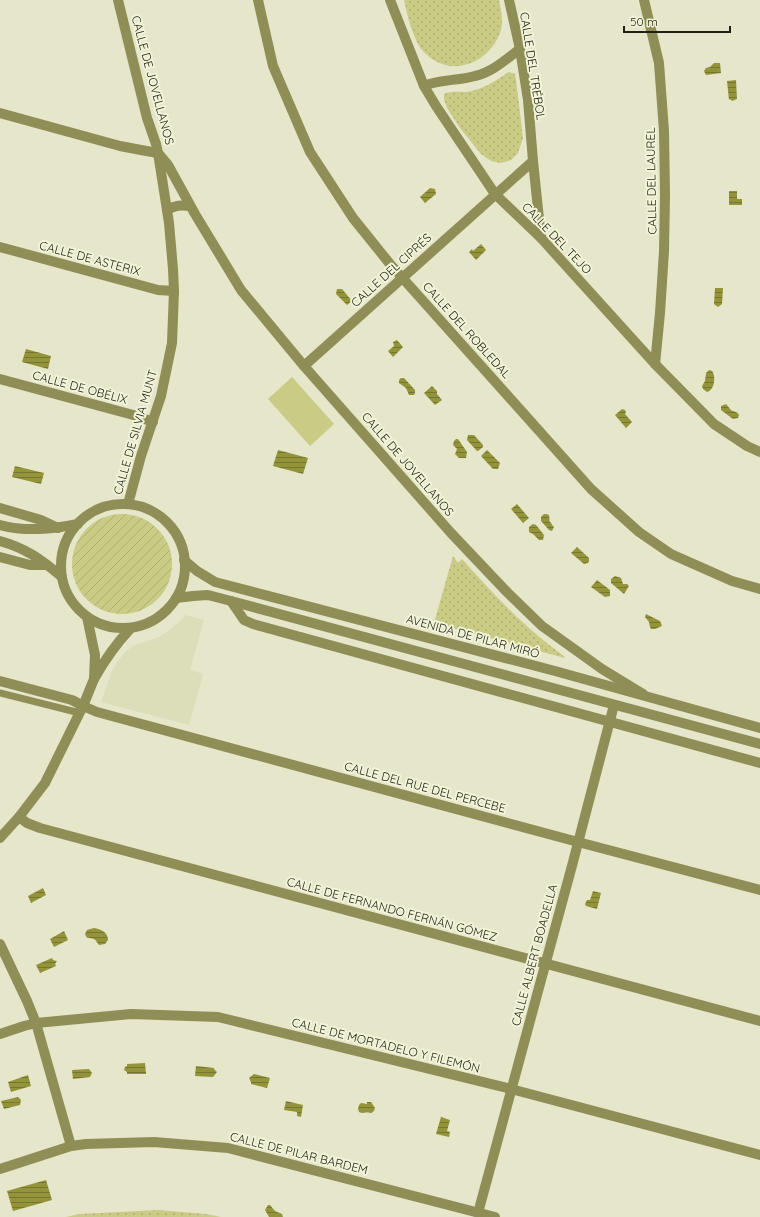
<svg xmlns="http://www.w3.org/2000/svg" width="760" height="1217" font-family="Quicksand,sans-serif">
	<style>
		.built { fill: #dcddb9 }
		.grass { fill: url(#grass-dots) }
		.garden { fill: url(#garden-furrows) }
		.pitch { fill: #cacb85 }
		.water { fill: url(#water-rules) }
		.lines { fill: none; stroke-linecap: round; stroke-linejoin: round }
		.service { stroke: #8e8e56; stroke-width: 7 }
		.pedestrian { stroke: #8e8e56; stroke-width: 10 }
		.minor { stroke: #8e8e56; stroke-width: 10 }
		.tertiary { stroke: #8e8e56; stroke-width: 10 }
		.labels { text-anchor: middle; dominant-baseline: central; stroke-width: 4; stroke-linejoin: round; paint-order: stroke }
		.street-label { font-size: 12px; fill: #1f1f15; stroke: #f2f4d7 }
	</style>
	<defs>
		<pattern id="grass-dots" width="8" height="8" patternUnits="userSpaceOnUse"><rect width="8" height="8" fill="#cacb85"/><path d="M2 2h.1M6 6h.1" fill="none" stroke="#adae72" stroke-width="1.8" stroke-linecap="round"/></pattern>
		<pattern id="garden-furrows" width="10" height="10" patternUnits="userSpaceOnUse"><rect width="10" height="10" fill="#cacb85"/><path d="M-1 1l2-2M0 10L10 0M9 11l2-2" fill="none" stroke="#adae72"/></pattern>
		<pattern id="water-rules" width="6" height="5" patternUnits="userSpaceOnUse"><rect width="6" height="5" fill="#93933a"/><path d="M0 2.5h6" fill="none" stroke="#777730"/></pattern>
	</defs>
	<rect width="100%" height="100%" fill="#e5e6ca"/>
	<path class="built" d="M185,615L204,620L190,670L203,674L189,725L101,702L112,671L118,661L126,651L135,645L157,638L167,632L180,621Z"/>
	<g class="grass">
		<path d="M404,0H499C501,10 504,23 500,33C488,64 451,78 426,54C413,42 408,17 404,0Z"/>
		<path d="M509,72L515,74L516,80L523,138L518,153L511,160L501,163L491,161L481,154L460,128L447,108L444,100V94C451,91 458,92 466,92C482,90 495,81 509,72Z"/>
		<path d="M453,556L458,563L462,559C495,596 524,627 564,656L565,658L434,623Z"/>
		<path d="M158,1210L206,1214L221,1217H66L80,1214Z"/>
	</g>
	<circle class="garden" cx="122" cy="564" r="50"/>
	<path class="pitch" d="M292,377L334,424L310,446L268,399Z"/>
	<g class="water">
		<path d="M714,63H720L721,73L706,75L704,71L706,68L710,67Z"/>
		<path d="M736,80L737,99L732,101L730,99L729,100L727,81Z"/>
		<path d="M430,188L435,189L436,194L425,203L420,197Z"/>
		<path d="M729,191H737V199H742V205H729Z"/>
		<path d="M481,244L486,250L476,260L469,252L472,249L473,251Z"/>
		<path d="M715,288H723L722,304L718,307L714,304Z"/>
		<path d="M337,289H342L352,301L347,305L336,294Z"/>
		<path d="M397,340L403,347L393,357L388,351L394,346L393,342Z"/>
		<path d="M26,349L51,356L48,369L22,362Z"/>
		<path d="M709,370L712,371C716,376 715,390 707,392L703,389L702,386L705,381L706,373Z"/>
		<path d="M401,378H404L415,390V393L414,395H409L406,388L399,383V380Z"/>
		<path d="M432,386L437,391V394L442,400L435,405L424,393Z"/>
		<path d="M726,404C728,406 729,408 731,410C734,412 737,411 739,415L738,418L733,419L721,410V406Z"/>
		<path d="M622,409L625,410L626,412L625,414L632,422L626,428L615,415Z"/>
		<path d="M468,435H474L483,445V447L478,451H477L467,440Z"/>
		<path d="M456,439H458L467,452L466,458H459L455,454L457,449L453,445L454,441Z"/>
		<path d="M278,450L308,458L303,474L273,466Z"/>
		<path d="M487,450L500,463L498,469H493L481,456Z"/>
		<path d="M15,466L44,473L41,484L12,477Z"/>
		<path d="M517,504L529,518L523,523L511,509Z"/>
		<path d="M544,514C553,514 547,519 551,523C552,525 553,526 554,527L552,531L549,530L541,521V517Z"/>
		<path d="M533,524L536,525L544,535L543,540H539L533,534L529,532V527Z"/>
		<path d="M577,547L589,558V561L588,563L584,564L571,553Z"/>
		<path d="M615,576L621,578L623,584H627L629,586L624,594L611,583V579Z"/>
		<path d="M597,580L610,590V596L605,597L591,587Z"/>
		<path d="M646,614L660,621L662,626L655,629H651L650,627L649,622L645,617Z"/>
		<path d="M43,888L46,895L31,903L28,896Z"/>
		<path d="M593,891L601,893L597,909L586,906L585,904L587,900H590Z"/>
		<path d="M94,928C101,929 108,932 108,940L105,944L99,945C97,943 96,940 94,939C89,937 87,940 85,934L87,930Z"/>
		<path d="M64,931L68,940L54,947L50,939Z"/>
		<path d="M52,958L53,960L57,961L55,964L56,966L40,973L36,965Z"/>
		<path d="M145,1063L146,1074H127V1072L124,1070L125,1067L127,1066V1064Z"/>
		<path d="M196,1066L214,1068V1069L217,1072L213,1077L195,1076Z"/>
		<path d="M89,1069L92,1073L90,1077L73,1079L72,1070Z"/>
		<path d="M254,1074L270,1078L267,1088L251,1084V1082L249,1078Z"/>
		<path d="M28,1075L31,1086L11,1092L8,1082Z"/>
		<path d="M18,1097L21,1100L20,1105L4,1109L1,1101Z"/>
		<path d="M286,1101L303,1105L301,1117L297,1116V1112L284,1110Z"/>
		<path d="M367,1102H371L375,1108L374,1111L371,1113C367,1111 363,1114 359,1112L358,1109L359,1105L361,1103L367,1104Z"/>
		<path d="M441,1117L450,1120L447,1131L450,1132L449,1137L436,1134Z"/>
		<path d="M46,1180L52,1200L13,1211L7,1191Z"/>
		<path d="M268,1205H270L275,1211L282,1214L283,1217H269L265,1210Z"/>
	</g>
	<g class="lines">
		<path class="service" d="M0,693L80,713"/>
		<path class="pedestrian" d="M0,681L72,700L83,706"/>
		<g class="minor">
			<path d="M118,0L147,118L156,144L158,153L169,223L173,269L174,291L172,343L161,396L141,456L128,504"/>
			<path d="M258,0L273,66L310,152L353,218L390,264L591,489L639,532L671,554L732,581L760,589"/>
			<path d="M390,0L424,86L436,106L495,194L541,238L655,364L714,424L747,446L760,452"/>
			<path d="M644,0L659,63L664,131L665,195L664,251L660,313L655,364"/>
			<path d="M424,86C439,79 458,81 475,76C493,72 506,59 520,49"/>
			<path d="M0,113L120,146L141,150L158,153"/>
			<path d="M158,153L168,165L195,214L241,290L304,366L451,533L507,592L542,626L602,669L643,694"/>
			<path d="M533,161L541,238"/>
			<path d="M167,210C175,205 181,205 190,206"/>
			<path d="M0,247L158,290L174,291"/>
			<path d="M304,366L533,161L528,100L520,49L509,0"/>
			<path d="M0,379L137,416L153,422"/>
			<path d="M0,508L41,520L58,528"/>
			<path d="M0,557L30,565H47"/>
			<path d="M231,601L244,620L253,624L760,763"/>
			<path d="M87,617L95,655L94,679C104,661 116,644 130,629"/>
			<path d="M83,706L97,712L578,842L760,890"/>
			<path d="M19,817L27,823L40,828L760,1021"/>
			<path d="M0,838L19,817L45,783L83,706L94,679"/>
			<path d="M0,944L27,1001L36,1023L71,1146"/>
			<path d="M0,1034L24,1026L36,1023L131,1014L218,1017L511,1089L760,1155"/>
			<path d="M0,1169L71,1146L86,1144L154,1142L228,1148L495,1217"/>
			<path d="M478,1213L573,862L614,705"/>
		</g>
		<g class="tertiary">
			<circle cx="123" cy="566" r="62"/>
			<path d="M0,525C26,532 52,529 78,524"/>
			<path d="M0,541C26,548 42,560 62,577"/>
			<path d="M184,560L197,571L215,582L555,671L760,728"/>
			<path d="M176,598L193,596L208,595L231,601L760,744"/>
		</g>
	</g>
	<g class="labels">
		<g class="street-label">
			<text transform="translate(533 66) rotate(81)">CALLE DEL TRÉBOL</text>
			<text transform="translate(153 80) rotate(75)">CALLE DE JOVELLANOS</text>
			<text transform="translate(651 181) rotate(-91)">CALLE DEL LAUREL</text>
			<text transform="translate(557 238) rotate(46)">CALLE DEL TEJO</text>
			<text transform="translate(90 258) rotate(15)">CALLE DE ASTERIX</text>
			<text transform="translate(391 270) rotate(-42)">CALLE DEL CIPRÉS</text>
			<text transform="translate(467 330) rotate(48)">CALLE DEL ROBLEDAL</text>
			<text transform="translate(80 387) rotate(15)">CALLE DE OBÉLIX</text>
			<text transform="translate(135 432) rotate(-74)">CALLE DE SILVIA MUNT</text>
			<text transform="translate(408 464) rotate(49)">CALLE DE JOVELLANOS</text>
			<text transform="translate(473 636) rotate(15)">AVENIDA DE PILAR MIRÓ</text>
			<text transform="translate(425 787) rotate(15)">CALLE DEL RUE DEL PERCEBE</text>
			<text transform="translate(392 909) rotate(15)">CALLE DE FERNANDO FERNÁN GÓMEZ</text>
			<text transform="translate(534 955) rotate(-75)">CALLE ALBERT BOADELLA</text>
			<text transform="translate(386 1045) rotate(14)">CALLE DE MORTADELO Y FILEMÓN</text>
			<text transform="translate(299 1153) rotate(14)">CALLE DE PILAR BARDEM</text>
		</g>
	</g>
	<path d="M624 26v6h106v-6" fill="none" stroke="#1f1f15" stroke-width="2"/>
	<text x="630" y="26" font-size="12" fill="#1f1f15" stroke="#f2f4d7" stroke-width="3" paint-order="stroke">50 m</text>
</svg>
